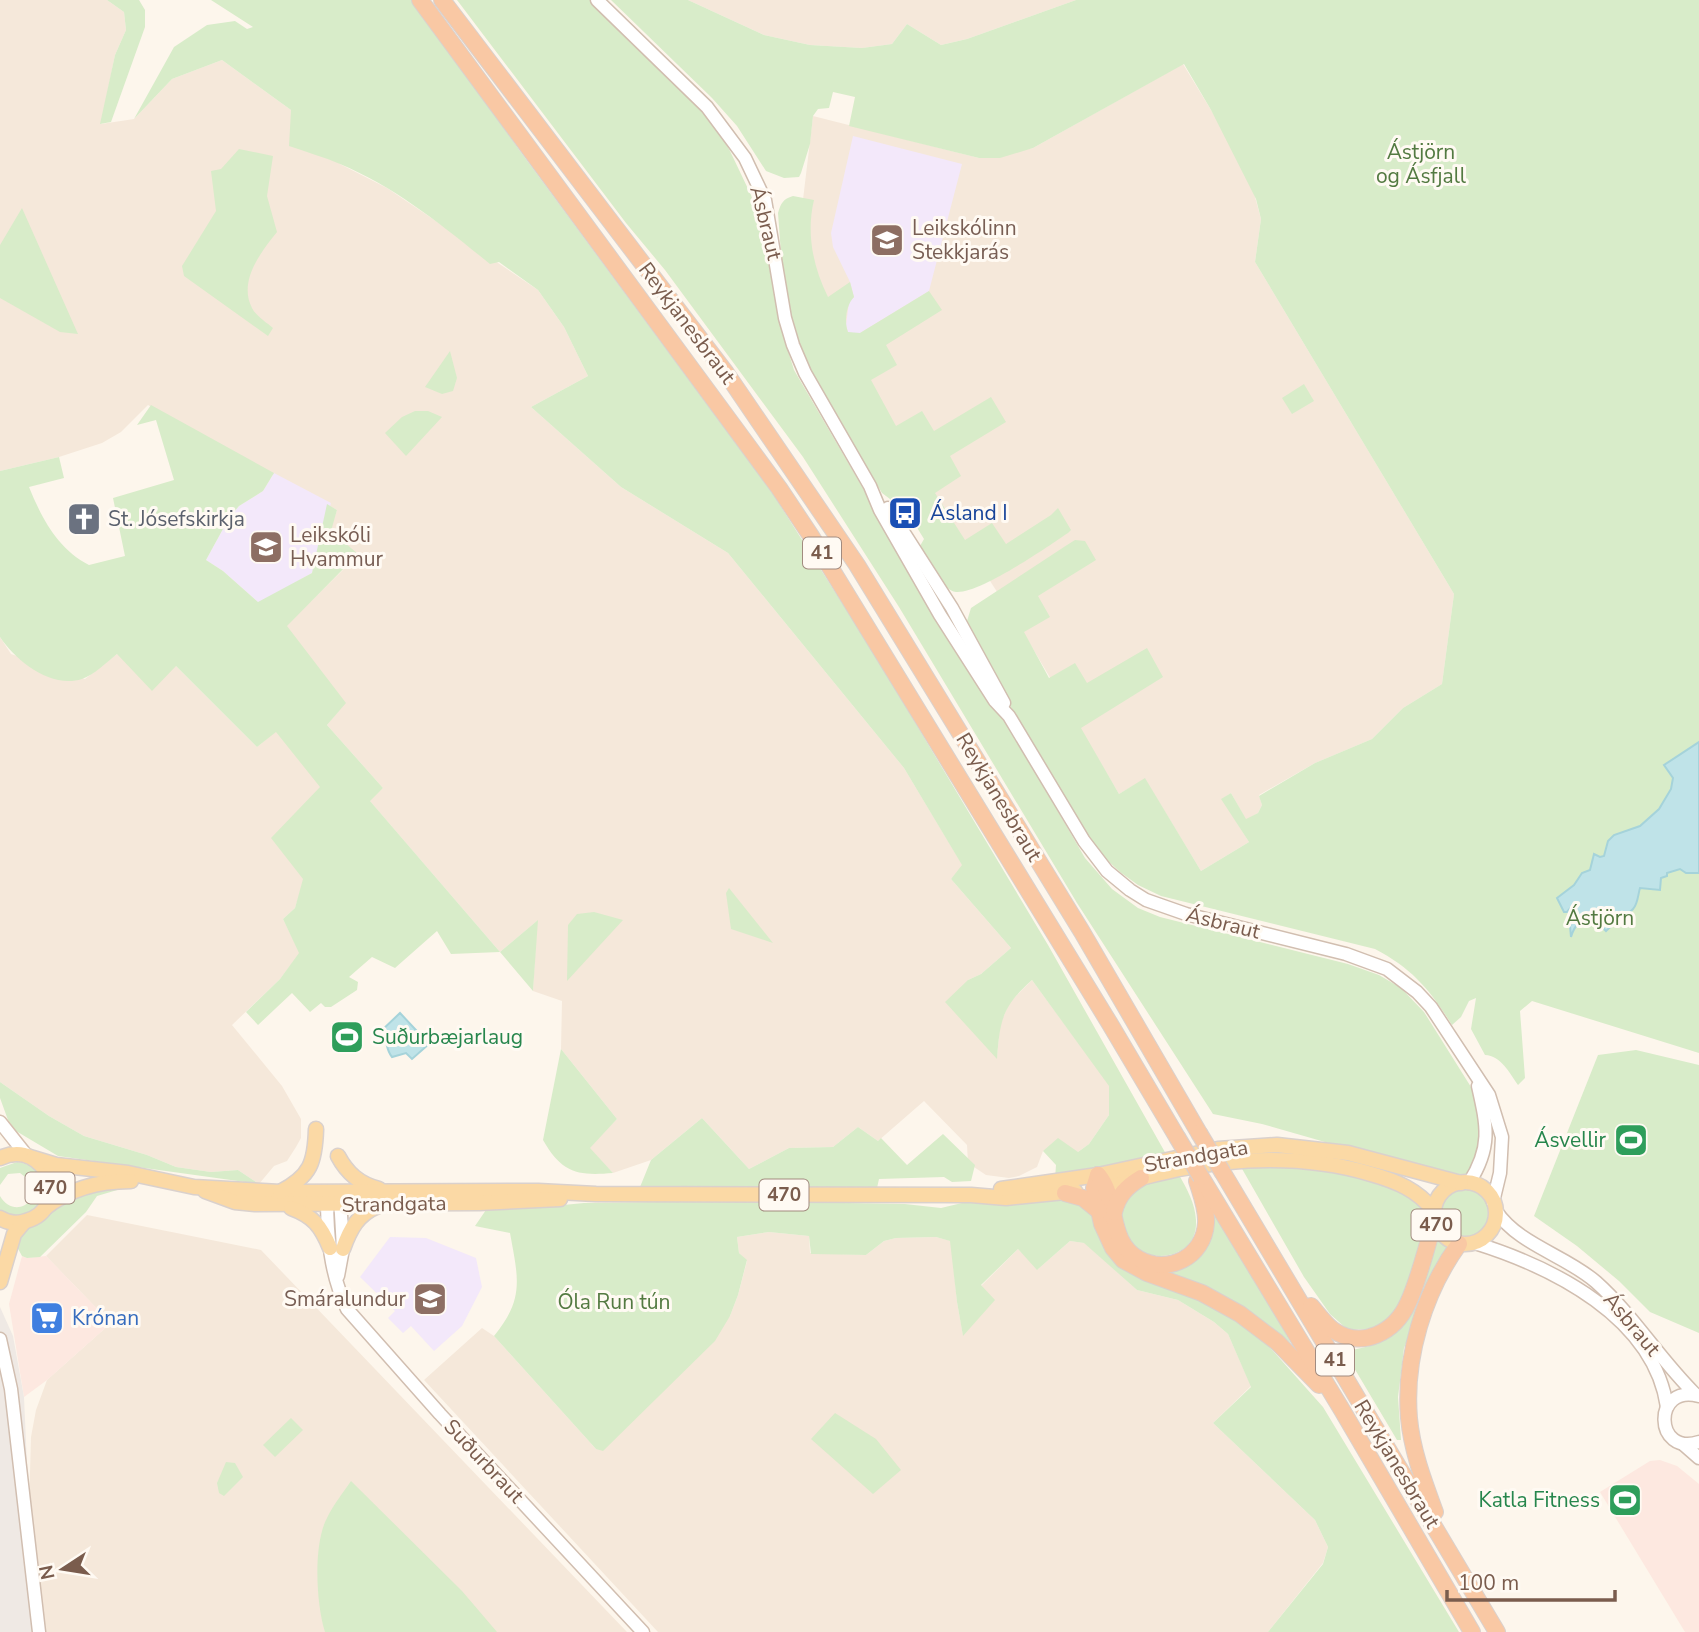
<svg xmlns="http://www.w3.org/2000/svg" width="1699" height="1632" font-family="'Nunito Sans',sans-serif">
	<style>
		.residential { fill: #f5e8da }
		.commercial { fill: #fde8e0 }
		.industrial { fill: #efe9e4 }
		.education { fill: #f3e8fa }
		.green { fill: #d8ecc9 }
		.water { fill: #bfe3e8; stroke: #a5d3da; stroke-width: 2 }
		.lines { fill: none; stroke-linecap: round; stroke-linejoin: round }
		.tertiary-casing { stroke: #d1beb0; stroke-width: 15 }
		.secondary-casing { stroke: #d6c0b0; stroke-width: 15 }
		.primary-casing { stroke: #dad1cd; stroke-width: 17 }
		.trunk-casing { stroke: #dad1cd; stroke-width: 18 }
		.tertiary { stroke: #fff; stroke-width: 12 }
		.secondary { stroke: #fff; stroke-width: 12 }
		.primary { stroke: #fbd9a5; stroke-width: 14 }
		.trunk { stroke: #f9c8a4; stroke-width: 16 }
		.trunk-bridge-casing { stroke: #dad1cd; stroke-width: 18; stroke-linecap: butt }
		.trunk-bridge { stroke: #f9c8a4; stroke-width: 16 }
		.labels { text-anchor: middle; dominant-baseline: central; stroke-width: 6; stroke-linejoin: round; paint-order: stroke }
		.shield { fill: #fffaf3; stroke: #a28b7f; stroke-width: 2 }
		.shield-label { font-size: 19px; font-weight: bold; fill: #7a5c4d }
		.park-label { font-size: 21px; fill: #537a41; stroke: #fffaf3 }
		.street-label { font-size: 21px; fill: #7a5c4d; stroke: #fffaf3 }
		.education-label { font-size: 21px; fill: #785e54; stroke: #fffaf3; text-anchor: start }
		.transit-label { font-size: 21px; fill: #164399; stroke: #fffaf3; text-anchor: start }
		.worship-label { font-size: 21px; fill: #5b616d; stroke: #fffaf3; text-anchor: start }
		.leisure-label { font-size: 21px; fill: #27864d; stroke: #fffaf3; text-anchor: end }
		.shop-label { font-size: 21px; fill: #366cbe; stroke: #fffaf3; text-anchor: start }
	</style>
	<rect width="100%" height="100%" fill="#fdf6ec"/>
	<g class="residential">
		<path d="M0,0H107L124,12L126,30L115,55L101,124L134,119L172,79L222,60L291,110L340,164L387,188L538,290L564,327L588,376L531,407L621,487L728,553L904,768L963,866L951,879L1011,948L981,974L968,980L997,1057L1000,1024L1010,1002L1032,980L1110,1086L1109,1115L1089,1144L1078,1152L1043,1151L1037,1167L1019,1176L1009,1178L986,1175L968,1163L967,1145L924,1101L878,1141L858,1127L833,1147L789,1148L749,1169L702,1118L651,1160L613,1173L589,1148L617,1119L561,1049L562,1001L533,991L537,921L500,952L369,800L383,788L327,725L345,703L286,626L358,555L330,531L337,510L148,405L121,432L102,443L59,457L0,471Z"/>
		<path d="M688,0H1076L967,39L941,45L907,24L892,44L862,48L810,45L764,35Z"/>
		<path d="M1183,64L1248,171L1261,219L1255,262L1454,594L1442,684L1403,708L1372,739L1315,763L1259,795L1262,805L1258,813L1246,820L1231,793L1222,799L1249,842L1201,871L1145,779L1119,794L1023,632L828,330L799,233L813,116L979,158L1033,148Z"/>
		<path d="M0,637L11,654L85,679L117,654L176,666L257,747L276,731L321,787L304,879L295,908L283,919L300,953L280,979L232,1025L282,1086L301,1119V1138L296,1147L287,1161L274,1166L259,1184L238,1170L211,1172L176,1167L147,1155L84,1136L49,1116L0,1082Z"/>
		<path d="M87,1215L261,1250L627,1632H45L29,1509L31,1437L36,1410L47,1380L111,1323L46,1256Z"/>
		<path d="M769,1232L809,1236L810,1253L866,1255L884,1241L896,1238L936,1237L951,1241L957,1302L963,1335L981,1286L1018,1249L1038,1269L1070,1241L1085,1243L1137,1290L1178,1300L1214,1322L1228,1334L1251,1386L1213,1423L1315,1520L1328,1547L1323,1563L1268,1632H658L424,1380L482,1328L494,1336L596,1449H600L730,1316L738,1295L747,1261L739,1253L737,1237Z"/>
	</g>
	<g class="commercial">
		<path d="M22,1256L27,1258L46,1256L111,1323L47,1380L24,1397L9,1304Z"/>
		<path d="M1660,1460L1677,1466L1699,1484V1632H1685L1600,1492L1650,1461Z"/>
	</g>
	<path class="industrial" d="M0,1307L13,1336L24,1397L29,1509L45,1632H0Z"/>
	<g class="education">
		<path d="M853,136L962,164L929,291L860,333L855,334L848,332L846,325L849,302L854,297L850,282L833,247L831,233Z"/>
		<path d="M274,473L331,503L312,573L259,603L223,571L206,560L229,518L239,506L263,491Z"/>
		<path d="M390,1237L426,1238L476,1258L482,1287L462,1326L434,1351L411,1326L403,1333L388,1318L395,1311L360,1277Z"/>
	</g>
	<g class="green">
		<path d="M107,0H139L145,10V27L111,122L100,124L115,55L126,30L124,12Z"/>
		<path d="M211,0H413L520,151L773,494L873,652L1048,945L1166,1154L1055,1179L1056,1165L1043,1151L1058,1138L1078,1152L1089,1144L1109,1115V1086L1032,980C1002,1007 1000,1020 997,1059L945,1002L968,980L981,974L1011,948L951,879L962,865L904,768L728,553L621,487L531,407L588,376L564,327L538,290L499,262L490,264C443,226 397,188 340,164C324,157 306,152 289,146L291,110L222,60L172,79L134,119L174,47L207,25L235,21L247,29L253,27Z"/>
		<path d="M457,0H591L692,101L717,129L730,151L751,195L764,238L780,325L794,370L962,658L1016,739L1085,858L1112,889L1138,908L1160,917L1348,964L1379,975L1401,988L1424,1012L1471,1087L1478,1103L1483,1133L1471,1173L1463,1179H1454L1262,1124L1213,1114L1077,903L899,607L803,457L665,270L626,223Z"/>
		<path d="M611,0H688L764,35L810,45L862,48L892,44L907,24L941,45L967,39L1076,0H1699V1053L1532,1001L1520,1011L1525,1078L1518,1085C1509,1072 1501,1056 1485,1055L1471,1029L1476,998L1469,1001L1461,1017L1452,1025C1430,990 1413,969 1375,949L1161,896L1138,885L1120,872L1106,859L1090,839L1009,704L968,629L967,621L971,608L1067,545L1075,540L1085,541L1096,560L1038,596L1050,617L1024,632L1049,678L1075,663L1087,683L1147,648L1163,677L1081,728L1119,794L1145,778L1201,871L1249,842L1221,799L1231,793L1246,819L1258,813L1262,805L1259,796L1315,763L1372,739L1403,708L1442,684L1454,594L1255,262L1261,219L1256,199L1211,110L1184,64L1033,148L1000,158H979L849,126L855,97L833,92L829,108L818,109L813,116L810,144L801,173L799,177L784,178L766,171L737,126L712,98Z"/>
		<path d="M239,149L273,156L267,196L277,232C261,252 238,281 252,308C256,316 266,322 273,328L268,336L184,276L182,266L216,211L211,171L221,169Z"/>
		<path d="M793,196L814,200C806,233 813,267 828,297L850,282L854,297C846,305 844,322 848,332L860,333L929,291L942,310L886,345L897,365L871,380L896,426L922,411L934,431L991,397L1006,422L950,456L961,476L935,493L965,540L992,523L1006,544L1051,515L1058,508L1071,530L1068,533C1047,547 980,594 956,592C943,591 924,558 920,546L924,539L900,500L894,502L882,493L816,382L794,332L783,281L778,213C781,203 783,199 793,196Z"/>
		<path d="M22,208L78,334L60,332L0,298V245Z"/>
		<path d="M450,351L457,378L453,391L442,394L425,387Z"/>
		<path d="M1304,384L1314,401L1292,414L1282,398Z"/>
		<path d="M151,405L274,473L263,491L239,506L229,518L206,560L223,571L258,602L312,573L327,504L337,510L331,531L358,554L287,626L346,703L327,725L383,788L370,801L500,952L538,920L533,991L500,952L451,954L437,931L395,968L372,957L349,977L358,982L357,990L331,1007H325L321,1003L310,1012L292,993L258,1025L246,1012L280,979L299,953L283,919L295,908L303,879L271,838L320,787L276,732L257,747L176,666L152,691L117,654C107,662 94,675 82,679C51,689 16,661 0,637V471L59,457L64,478L29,487C42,519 58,549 89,565L125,556L113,498L174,480L156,420L137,425Z"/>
		<path d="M415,411H428L442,417L406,456L385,433L402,417Z"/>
		<path d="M729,888L773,943L731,929L726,893Z"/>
		<path d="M594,912L623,920L567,981L568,925L577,914Z"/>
		<path d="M561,1049L617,1119L590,1148L613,1173C577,1176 562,1173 543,1140Z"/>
		<path d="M1636,1050L1699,1065V1333L1650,1312L1619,1281L1577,1246L1534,1216L1598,1055Z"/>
		<path d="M0,1082L49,1116L84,1136L147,1155L176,1167L211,1172L238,1170L259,1184L58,1156L16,1131L8,1120L0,1098Z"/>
		<path d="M702,1118L749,1169L789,1148L833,1147L858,1127L878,1141L881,1138L907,1165L943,1134L975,1165L971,1181L952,1182L944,1177L879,1179L877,1188L640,1187L651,1160Z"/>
		<path d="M17,1162C43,1166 45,1180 43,1202L22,1219L0,1213V1196C12,1217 38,1206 33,1183L20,1173L8,1174L0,1185V1168Z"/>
		<path d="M1292,1166C1326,1171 1394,1178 1419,1202C1425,1208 1426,1214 1426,1221C1426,1239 1402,1309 1388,1320C1376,1330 1362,1330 1347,1329L1330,1314L1304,1277L1241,1167Z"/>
		<path d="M1179,1175C1187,1189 1195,1203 1196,1220C1199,1267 1126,1268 1121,1222C1121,1215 1124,1207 1125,1200L1147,1182Z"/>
		<path d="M107,1187L124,1188L97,1196L86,1212L40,1257L27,1258L22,1256L16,1245C21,1236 45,1208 53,1204C70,1196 90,1192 107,1187Z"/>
		<circle cx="1464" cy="1213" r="24"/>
		<path d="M1073,1199L1089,1210L1098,1231L1191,1295L1258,1334L1323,1407L1459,1632H1268L1323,1564L1328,1547L1315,1520L1213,1423L1251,1387L1228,1334L1214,1322L1178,1300L1137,1290L1084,1243L1070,1241L1037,1270L1018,1249L981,1285L995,1300L963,1336L957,1302L950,1241L936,1237L896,1238L884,1241L866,1255L811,1254L809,1236L769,1232L737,1237L739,1253L747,1260L738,1295L730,1316L715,1341L603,1451L596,1449L494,1336C525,1298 518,1278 510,1233L475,1226L488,1207L522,1209L584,1203L729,1201L905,1204L941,1208L962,1203Z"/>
		<path d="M1211,1204L1291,1343L1254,1314L1179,1279L1159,1273L1183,1266Z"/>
		<path d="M1435,1237L1448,1246L1434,1273L1404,1348L1398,1397L1401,1440H1397L1347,1356L1348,1351L1370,1346L1388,1336Z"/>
		<path d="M835,1413L876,1439L901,1470L873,1494L811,1439Z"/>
		<path d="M291,1418L303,1430L275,1457L263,1445Z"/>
		<path d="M226,1462L235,1463L243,1477L224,1496L219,1493L217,1483Z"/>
		<path d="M351,1481L462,1591L497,1632H325C316,1604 313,1544 327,1518C333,1505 343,1493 351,1481Z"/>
	</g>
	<g class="water">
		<path d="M1699,742V873H1686L1680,869L1667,873V876L1661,878L1660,890L1640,888C1638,894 1638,904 1633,909C1626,917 1615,922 1606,931L1594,919C1581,920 1575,923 1571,937L1570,926L1577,914L1576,908L1572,906L1567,912H1564L1557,898L1574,885L1582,873L1590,870L1594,854L1600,857L1604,856L1608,841L1614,835L1640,826L1659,809L1671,789L1673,778L1664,765Z"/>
		<path d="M400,1013L429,1044L412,1059L406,1053L392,1057C385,1049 388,1039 381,1031Z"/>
	</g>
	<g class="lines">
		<g class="tertiary-casing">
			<g id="tertiary">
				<path d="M597,0L707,107L745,158L765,200L785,318L793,345L805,373L870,486L880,510L940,615L995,701L1009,716L1084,841L1107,871L1130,890L1146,900L1186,914L1346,954L1387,969L1417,992L1431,1007L1489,1095L1502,1137L1500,1173L1493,1202"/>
				<path d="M888,508L952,608L1004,703"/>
				<path d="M1469,1183C1492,1147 1487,1126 1478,1086"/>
				<path d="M327,1197C327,1235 330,1274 347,1309L440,1414L643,1632"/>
				<path d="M1496,1211C1519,1245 1565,1255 1596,1282C1634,1316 1660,1360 1696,1395"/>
				<path d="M1475,1243C1552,1267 1654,1317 1667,1407"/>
				<path d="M338,1276L343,1249L340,1197"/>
				<path d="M0,1339L11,1389L39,1632"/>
				<path d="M1699,1396C1652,1383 1654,1457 1699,1442"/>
				<path d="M1683,1444L1699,1458"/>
			</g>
		</g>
		<g class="secondary-casing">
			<path id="secondary" d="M0,1122L27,1156"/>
		</g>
		<g class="primary-casing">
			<g id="primary">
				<path d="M338,1156C347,1173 359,1184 379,1189"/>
				<path d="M0,1158C47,1137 72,1208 26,1221C17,1224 8,1223 0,1218"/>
				<path d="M33,1158L56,1165L128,1173L194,1187L280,1192L538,1191L596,1194L971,1195L1006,1198L1075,1191"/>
				<circle cx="1465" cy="1213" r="31"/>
				<path d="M1095,1188C1123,1183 1151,1175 1179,1169C1243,1157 1307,1155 1371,1174C1396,1181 1418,1190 1434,1211"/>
				<path d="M1001,1189L1098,1175L1218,1149L1277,1145L1348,1153L1461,1183"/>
				<path d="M205,1191L235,1202L255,1204L479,1203L560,1199"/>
				<path d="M280,1192C311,1176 315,1162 316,1129"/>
				<path d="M45,1208C69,1189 100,1181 131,1181"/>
				<path d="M291,1208C313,1216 321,1226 330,1248"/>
				<path d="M343,1249C350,1229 358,1214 378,1206"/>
				<path d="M0,1282L14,1234L24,1222"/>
			</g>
		</g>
		<g class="trunk-casing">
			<g id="trunk">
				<path d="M420,0L779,488L811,536L1110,1024L1177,1137"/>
				<path d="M442,0L726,373L857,565L1082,932L1199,1133"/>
				<path d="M1223,1173L1497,1632"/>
				<path d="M1098,1175L1094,1188L1102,1224L1113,1248L1123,1260L1147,1273L1202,1293L1240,1314L1277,1342L1319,1385"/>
				<path d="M1098,1175C1119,1199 1107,1242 1139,1259C1168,1275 1204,1257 1206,1223C1207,1209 1201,1194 1197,1181"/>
				<path d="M1201,1177L1342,1410L1472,1632"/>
				<path d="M1065,1193L1083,1198L1099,1211"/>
				<path d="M1114,1212C1118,1196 1126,1187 1141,1178"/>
				<path d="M1311,1306C1318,1314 1325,1324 1333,1330C1362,1350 1395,1332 1408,1303C1420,1277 1426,1247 1435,1220"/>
				<path d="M1435,1512C1424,1482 1412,1451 1409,1418C1404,1358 1424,1292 1459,1244"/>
			</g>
		</g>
		<use href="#tertiary" class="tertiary"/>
		<use href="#secondary" class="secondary"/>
		<use href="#primary" class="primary"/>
		<use href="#trunk" class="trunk"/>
		<g class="trunk-bridge-casing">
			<g id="trunk-bridge">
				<path d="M1199,1133L1223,1173"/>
				<path d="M1177,1137L1201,1177"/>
			</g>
		</g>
		<use href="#trunk-bridge" class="trunk-bridge"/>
	</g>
	<defs>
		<g id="school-square" transform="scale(1.75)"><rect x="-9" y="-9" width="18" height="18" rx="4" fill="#8d6e63" stroke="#fffaf3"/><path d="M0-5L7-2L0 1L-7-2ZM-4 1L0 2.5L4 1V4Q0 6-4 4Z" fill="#fff"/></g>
		<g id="bus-square" transform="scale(1.75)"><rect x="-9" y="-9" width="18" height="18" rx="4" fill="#1a4fb4" stroke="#fffaf3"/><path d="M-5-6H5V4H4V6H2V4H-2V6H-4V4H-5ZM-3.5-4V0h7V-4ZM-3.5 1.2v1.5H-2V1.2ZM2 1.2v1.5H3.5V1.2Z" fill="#fff"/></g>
		<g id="church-square" transform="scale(1.75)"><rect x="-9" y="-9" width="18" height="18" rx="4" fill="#6b7280" stroke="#fffaf3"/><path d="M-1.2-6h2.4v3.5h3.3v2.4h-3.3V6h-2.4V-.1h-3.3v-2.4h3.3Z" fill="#fff"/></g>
		<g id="stadium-square" transform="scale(1.75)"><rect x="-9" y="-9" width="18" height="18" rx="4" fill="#2e9e5b" stroke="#fffaf3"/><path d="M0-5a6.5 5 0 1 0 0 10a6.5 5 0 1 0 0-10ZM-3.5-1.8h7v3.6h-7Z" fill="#fff"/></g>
		<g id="supermarket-square" transform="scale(1.75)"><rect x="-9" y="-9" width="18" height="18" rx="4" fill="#3f7fe0" stroke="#fffaf3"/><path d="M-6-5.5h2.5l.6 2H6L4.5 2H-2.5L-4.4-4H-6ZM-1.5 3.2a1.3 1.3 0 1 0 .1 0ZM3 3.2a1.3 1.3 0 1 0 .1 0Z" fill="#fff"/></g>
	</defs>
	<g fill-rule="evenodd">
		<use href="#school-square" x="887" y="240"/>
		<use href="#bus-square" x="905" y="513"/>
		<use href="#church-square" x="84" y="519"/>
		<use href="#school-square" x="266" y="547"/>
		<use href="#stadium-square" x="347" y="1037"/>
		<use href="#stadium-square" x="1631" y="1140"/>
		<use href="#school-square" x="430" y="1299"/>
		<use href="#supermarket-square" x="47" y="1318"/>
		<use href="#stadium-square" x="1625" y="1500"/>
	</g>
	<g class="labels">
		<g class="shield">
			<rect x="803" y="537.5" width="38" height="31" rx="5"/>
			<rect x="25.5" y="1172.5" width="49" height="31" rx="5"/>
			<rect x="759.5" y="1179.5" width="49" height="31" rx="5"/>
			<rect x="1411.5" y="1209.5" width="49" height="31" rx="5"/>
			<rect x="1316" y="1344.5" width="38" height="31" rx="5"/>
		</g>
		<g class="shield-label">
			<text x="822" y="553">41</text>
			<text x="50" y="1188">470</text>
			<text x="784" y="1195">470</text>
			<text x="1436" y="1225">470</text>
			<text x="1335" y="1360">41</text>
		</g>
		<g class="park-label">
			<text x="1421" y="152">Ástjörn<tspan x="1421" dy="24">og Ásfjall</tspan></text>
			<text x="1600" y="918">Ástjörn</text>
			<text x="614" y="1302">Óla Run tún</text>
		</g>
		<g class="street-label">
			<text transform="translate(766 223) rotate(76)">Ásbraut</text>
			<text transform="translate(687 323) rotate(53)">Reykjanesbraut</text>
			<text transform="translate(999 797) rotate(59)">Reykjanesbraut</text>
			<text transform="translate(1223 923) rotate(14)">Ásbraut</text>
			<text transform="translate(1196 1156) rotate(-10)">Strandgata</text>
			<text transform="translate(394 1204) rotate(-1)">Strandgata</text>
			<text transform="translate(1632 1324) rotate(50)">Ásbraut</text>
			<text transform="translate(484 1461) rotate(47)">Suðurbraut</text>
			<text transform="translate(1397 1464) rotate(59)">Reykjanesbraut</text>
		</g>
		<g class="education-label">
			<text x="912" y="228">Leikskólinn<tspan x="912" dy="24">Stekkjarás</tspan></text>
			<text x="290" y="535">Leikskóli<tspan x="290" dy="24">Hvammur</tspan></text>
			<text x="406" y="1299" text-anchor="end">Smáralundur</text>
		</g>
		<g class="transit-label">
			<text x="930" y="513">Ásland I</text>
		</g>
		<g class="worship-label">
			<text x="108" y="519">St. Jósefskirkja</text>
		</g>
		<g class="leisure-label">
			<text x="372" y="1037" text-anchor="start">Suðurbæjarlaug</text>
			<text x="1606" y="1140">Ásvellir</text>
			<text x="1600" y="1500">Katla Fitness</text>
		</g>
		<g class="shop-label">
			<text x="72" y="1318">Krónan</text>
		</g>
	</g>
	<g transform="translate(63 1569) rotate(258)" stroke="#fffaf3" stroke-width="5" paint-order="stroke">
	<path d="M0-5L12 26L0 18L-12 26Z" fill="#7a5c4d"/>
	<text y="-10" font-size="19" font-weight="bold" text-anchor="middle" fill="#7a5c4d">N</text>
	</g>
	<path d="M1447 1590v10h168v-10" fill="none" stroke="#7a5c4d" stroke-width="3.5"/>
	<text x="1458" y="1590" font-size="21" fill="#7a5c4d" stroke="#fffaf3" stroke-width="5" paint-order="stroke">100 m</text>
</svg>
